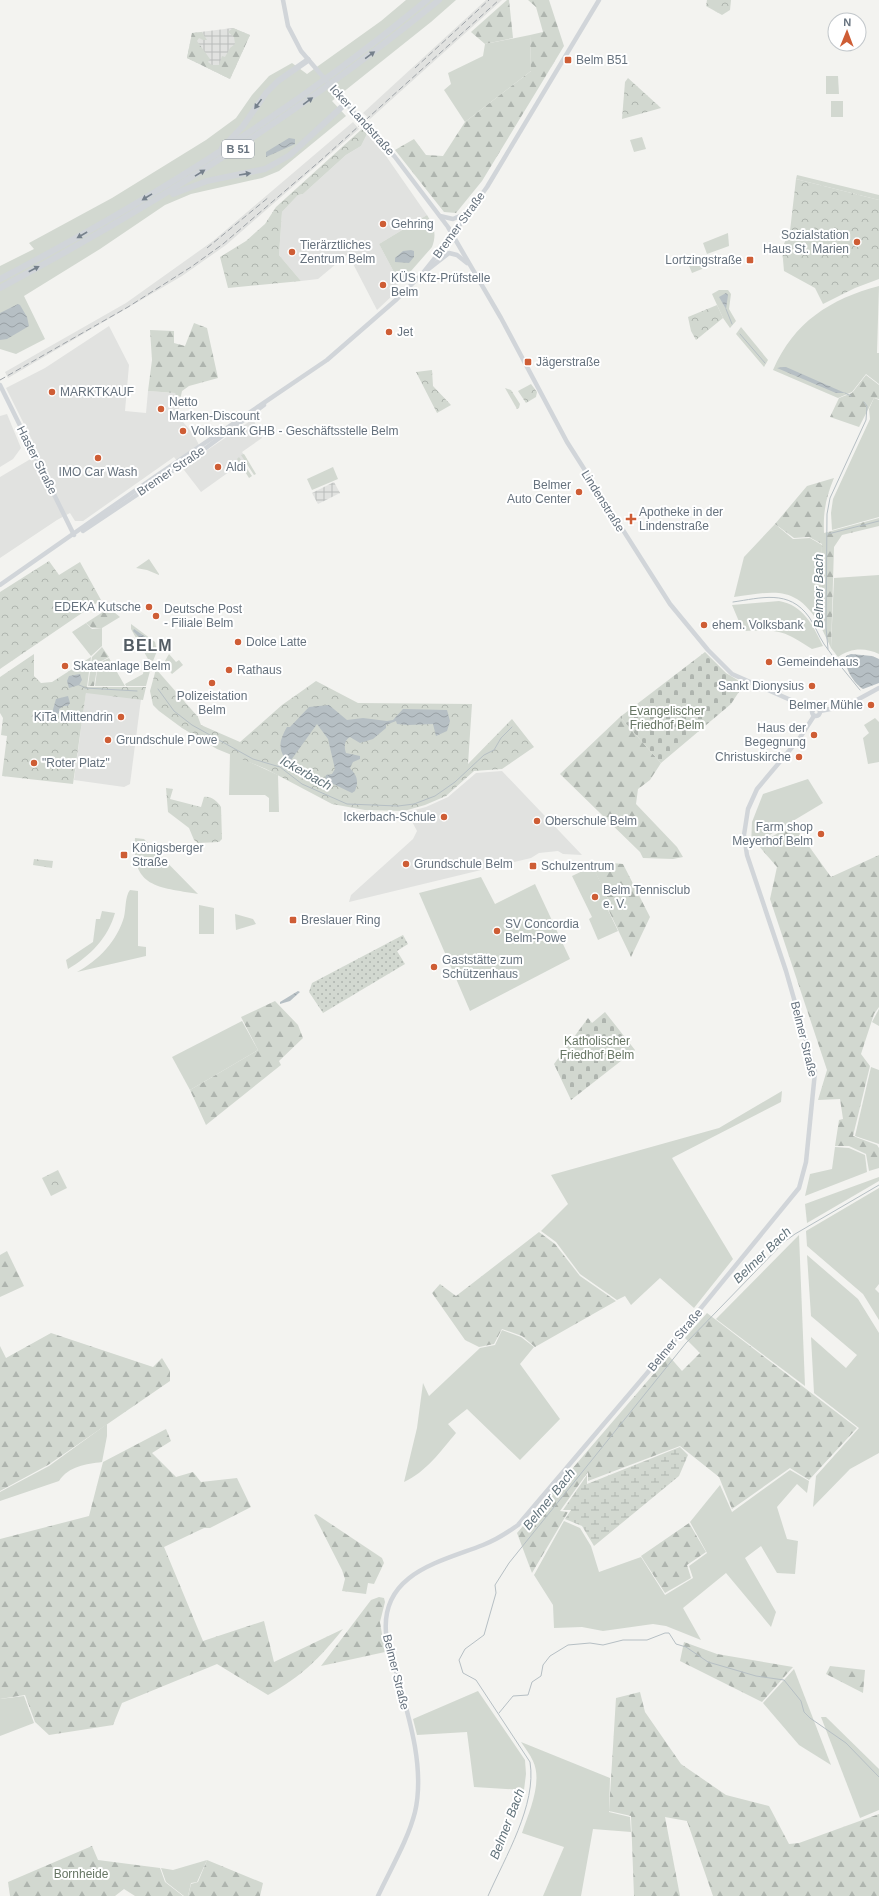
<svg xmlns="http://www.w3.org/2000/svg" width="879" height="1896" font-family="Helvetica,sans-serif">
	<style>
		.built { fill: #e1e2e0 }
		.industrial { fill: url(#industrial-grid) }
		.grass { fill: #d2d8d0 }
		.forest { fill: url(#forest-firs) }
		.wetland { fill: url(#wetland-marsh) }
		.cemetery { fill: url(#cemetery-stones) }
		.park { fill: url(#park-crowns) }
		.garden { fill: url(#garden-dots) }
		.water { fill: url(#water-waves) }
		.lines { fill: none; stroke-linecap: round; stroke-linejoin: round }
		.stream { stroke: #b6bfc4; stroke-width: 1 }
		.secondary { stroke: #d1d5d9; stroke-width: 4.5 }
		.highway { stroke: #d1d5d9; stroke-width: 6 }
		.rail { stroke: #9da2a7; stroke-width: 1; stroke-dasharray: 6 3; stroke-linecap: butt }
		.oneway { fill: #76818c }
		.poi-dot { fill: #ce5d35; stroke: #fff; stroke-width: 1.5 }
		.labels { text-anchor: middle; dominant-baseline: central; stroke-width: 4; stroke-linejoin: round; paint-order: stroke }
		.shield { fill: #fff; stroke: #949ca5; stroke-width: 1 }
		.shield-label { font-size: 11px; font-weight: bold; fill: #66727e }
		.poi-label { font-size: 12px; fill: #66727e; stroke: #fff; text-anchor: start }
		.street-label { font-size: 12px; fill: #66727e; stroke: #fff }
		.park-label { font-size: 12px; fill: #677664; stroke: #fff }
		.water-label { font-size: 13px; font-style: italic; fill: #62737b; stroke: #fff }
		.district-label { font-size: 16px; font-weight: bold; letter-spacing: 1px; fill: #535c64; stroke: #fff }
	</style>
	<defs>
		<pattern id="industrial-grid" width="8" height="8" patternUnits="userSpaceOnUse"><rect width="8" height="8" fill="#e1e2e0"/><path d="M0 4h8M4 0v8" fill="none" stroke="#babcbb"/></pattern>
		<pattern id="forest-firs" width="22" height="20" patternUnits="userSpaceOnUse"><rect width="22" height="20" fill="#d2d8d0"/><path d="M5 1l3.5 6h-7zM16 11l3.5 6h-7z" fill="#aeb4ae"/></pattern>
		<pattern id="wetland-marsh" width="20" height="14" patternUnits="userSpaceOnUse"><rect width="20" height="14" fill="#d2d8d0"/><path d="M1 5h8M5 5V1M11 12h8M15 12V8" fill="none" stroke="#aeb4ae"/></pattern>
		<pattern id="cemetery-stones" width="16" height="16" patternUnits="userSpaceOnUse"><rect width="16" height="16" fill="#d2d8d0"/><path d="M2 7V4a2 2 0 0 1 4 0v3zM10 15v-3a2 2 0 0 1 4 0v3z" fill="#aeb4ae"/></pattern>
		<pattern id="park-crowns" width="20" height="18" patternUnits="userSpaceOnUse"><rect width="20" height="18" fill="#d2d8d0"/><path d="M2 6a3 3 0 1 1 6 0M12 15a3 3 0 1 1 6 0" fill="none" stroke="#aeb4ae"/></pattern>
		<pattern id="garden-dots" width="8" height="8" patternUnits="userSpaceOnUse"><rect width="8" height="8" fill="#d2d8d0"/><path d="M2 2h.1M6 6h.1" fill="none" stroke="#aeb4ae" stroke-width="1.8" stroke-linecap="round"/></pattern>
		<pattern id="water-waves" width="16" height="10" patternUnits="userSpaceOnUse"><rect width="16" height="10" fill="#b6bfc4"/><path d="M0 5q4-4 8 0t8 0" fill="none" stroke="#98a0a4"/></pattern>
	</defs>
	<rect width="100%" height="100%" fill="#f3f3f0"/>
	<g class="built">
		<path d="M486,0H502L370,119L363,113Z"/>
		<path d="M353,122L359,129L226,245L182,276L8,378L5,372L126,303L213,241Z"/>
		<path d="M367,134L386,156L427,215L379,244L395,274L400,271L406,281L389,288L394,294L377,310L348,254L318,279L301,281L279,255L282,212L298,195L303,194L346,155L361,146Z"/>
		<path d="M109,326L129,365L125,411L146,413L148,391L175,393L176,397L181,396L178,416L194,435L203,453L253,419L262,438L242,452L247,459L201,492L174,457L83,521H75L70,513L57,520L0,558V477L39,454L6,388L45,368Z"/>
		<path d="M7,414L21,448L13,459L0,467V416Z"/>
		<path d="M86,692L141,699L130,784L124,787L74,780Z"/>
		<path d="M502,771L582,855L563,854L558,851L539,853L531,858L349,902L351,895L413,839L417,831L407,812L426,807L448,797L476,773Z"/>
	</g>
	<g class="industrial">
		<path d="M233,28L250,35L230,79L187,58L192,33Z"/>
		<path d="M334,482L340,493L318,504L312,493Z"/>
	</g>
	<g class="grass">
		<path d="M406,0H456L431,22L332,101L346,116L279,171L262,178L191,194L165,205L100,249L24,296L45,339L16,354L0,349V266L34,249L29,243L112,198L206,140L236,118L252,95L269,76L292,63L307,74L381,21Z"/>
		<path d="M530,35L531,71L465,122L444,90L451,84L448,73L483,56L485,44Z"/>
		<path d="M826,76H838L839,94H826Z"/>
		<rect x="831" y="101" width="12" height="16"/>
		<path d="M642,137L646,149L634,152L630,140Z"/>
		<path d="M797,175L879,195V200L796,179Z"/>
		<path d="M427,215C434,226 437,234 432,247L404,279L400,271L395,274L379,244Z"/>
		<path d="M728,233L729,246L707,254L703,243Z"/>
		<path d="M703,256L707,267L692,273L687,261Z"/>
		<path d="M879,286L877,353H879V384L866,374L852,392L824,379L852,392L838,398L773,370C794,322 830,299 879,286Z"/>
		<path d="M719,290H728L731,294L729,309L736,321L730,328L723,318L712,294Z"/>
		<path d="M741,327L768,360L764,367L736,334Z"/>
		<path d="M874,398L879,400V517L832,530L831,513L833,499L870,419L869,409Z"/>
		<path d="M244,454L256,474L254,475L241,455Z"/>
		<path d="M239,457L252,476L249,478L237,459Z"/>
		<path d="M333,467L338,479L312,490L307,479Z"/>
		<path d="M775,524L793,539L810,538L822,545L820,625C796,585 776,591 734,597L744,557Z"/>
		<path d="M149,559L159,574V575L147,570L136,568Z"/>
		<path d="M879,575V654C865,647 850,648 838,657L831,648L834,578Z"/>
		<path d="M779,601C803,605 813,625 823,646L812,649C781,629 779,630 743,631L732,605Z"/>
		<path d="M86,623L92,629L102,628V646L91,656L72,632Z"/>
		<path d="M131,624L155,642L157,651L153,661L148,659L131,629Z"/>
		<path d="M169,654L176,662L179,660L183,665L172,674L166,667L164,668L162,666Z"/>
		<path d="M109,658L125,686H95L98,663Z"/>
		<path d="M144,668L150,671L146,686H126L125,684L143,674Z"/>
		<path d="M875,718L879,722V762L868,764L863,738L869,733L864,725Z"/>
		<path d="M230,753L278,775L279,812H269V798L265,795H229Z"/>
		<path d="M808,779L823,803L751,846L752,822L763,794Z"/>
		<path d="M135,838L144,839L198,894C158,887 131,888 135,838Z"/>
		<path d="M593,866L612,908L608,910L618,931L598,940L589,919L592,917L572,876Z"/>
		<path d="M481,877L495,904L535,884L570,959L470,1011L419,893Z"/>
		<path d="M130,890L138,891V946L146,947V956L77,972C99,960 117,941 124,917C126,909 125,896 130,890Z"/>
		<path d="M199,905L214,908V934H199Z"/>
		<path d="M102,911L115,913C108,938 90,956 68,969L66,960L93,942L96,919H100Z"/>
		<path d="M235,914L253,919L256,924L236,930Z"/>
		<path d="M879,1009V1026L872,1022Z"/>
		<path d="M242,1021L258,1050L190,1090L172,1057Z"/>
		<path d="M871,1067L879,1070V1144L855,1136Z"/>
		<path d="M782,1091L781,1102L672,1158L733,1259L694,1308L660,1278L631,1305L625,1296L617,1300L580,1274L556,1242L541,1231L568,1204L551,1175L719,1128Z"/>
		<path d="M835,1147L849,1148L865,1155L867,1172L805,1196L810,1174L832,1169Z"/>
		<path d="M879,1177V1181L807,1223L805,1204Z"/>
		<path d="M879,1188V1284L875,1289L879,1293V1320L863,1294L807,1246L806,1231Z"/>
		<path d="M799,1235L805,1386L716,1319Z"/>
		<path d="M807,1255L858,1299L879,1333V1453L850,1469L813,1507L816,1476L859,1428L814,1393L811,1337L846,1368L857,1355L811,1316Z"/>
		<path d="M502,1330L521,1337L534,1347L520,1364L560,1419L520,1460L467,1409L448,1424L456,1433C441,1451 426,1472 404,1482L417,1428L423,1383L429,1396L480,1348L495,1345Z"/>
		<path d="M107,1424V1436L102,1462C86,1464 69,1466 59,1481L0,1501V1492L49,1466Z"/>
		<path d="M790,1470L809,1481L807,1493L797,1484L777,1507L787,1539L798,1541L795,1574L777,1573L761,1546L745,1558L776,1612L771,1627L726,1573L683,1608L701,1640L666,1626L653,1624L603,1631L582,1627L554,1628L553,1605L534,1575L564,1521L580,1528L591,1546L599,1572L641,1557L665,1595L693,1578L689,1566L707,1553L690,1522L720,1485L732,1512Z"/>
		<path d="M794,1669L831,1765L799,1745L763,1703Z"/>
		<path d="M478,1691L525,1760L526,1774L524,1790L474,1787L467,1732L417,1735L413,1719Z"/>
		<path d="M24,1696L34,1723L0,1736V1699Z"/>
		<path d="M821,1717H826L879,1769V1810L860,1818Z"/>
		<path d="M521,1742L610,1778L609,1812L630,1817L631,1832L593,1829L581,1896H543L564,1847L522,1833C529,1812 543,1782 533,1761C530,1754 525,1748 521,1742Z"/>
		<path d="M207,1860L197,1882L191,1883L188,1896H184L166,1882L161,1868L173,1870Z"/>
	</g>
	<g class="forest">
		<path d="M507,0H509L513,38L485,44L471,32Z"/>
		<path d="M528,0H549L564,46L482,181L456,213L444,212L395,150L414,139L426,155L443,156L465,122L531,71L530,35L543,32L536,7Z"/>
		<path d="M233,28L250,35L230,79L187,58L192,33L202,32L207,40H203L199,38L197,41L210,59L208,62L212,65H219L222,56L225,57L230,48L235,44L234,37L228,32Z"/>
		<path d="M194,323L207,328L218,378L189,386L182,391L181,396L176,397L175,393L148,391L152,360L150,330L174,331V343L185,346Z"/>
		<path d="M866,375L879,385V399L874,398L859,427L830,417L839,398L852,393Z"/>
		<path d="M834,478C826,497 823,512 824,533L879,518V526L842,535L834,547L831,648L821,627L822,544L809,537L794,538L775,524L807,486Z"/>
		<path d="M109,608L120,617L102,628H92L86,623Z"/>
		<path d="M102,647L109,657L98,663L94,686H88L92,657Z"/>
		<path d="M620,717L661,763L650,780L638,789L636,804L677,847L683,857L673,859L643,858L640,852L560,774Z"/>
		<path d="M793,824L831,877L879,855V1007L874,1014L861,1054L870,1066L853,1136L877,1145L879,1148V1168L869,1171L866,1154L849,1146H835L839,1120L843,1119L840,1099L818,1100L827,1070L770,899L777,867L758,845Z"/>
		<path d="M590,861L623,864L650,917L631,957L608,909L612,907Z"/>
		<path d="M275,1001L298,1025L303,1038L279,1061L281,1065L206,1125L190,1090L258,1050L241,1017Z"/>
		<path d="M539,1232L555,1244L580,1276L616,1301L535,1347L522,1336L502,1329L494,1344L479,1347L465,1340L432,1293L440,1284L456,1296Z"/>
		<path d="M7,1251L24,1286L0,1297V1255Z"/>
		<path d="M707,1313L857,1428L809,1480L790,1468L732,1509L719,1477L680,1446L588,1481V1472L560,1511L568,1512L532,1573L517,1533L669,1356L682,1371L700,1353L685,1338Z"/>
		<path d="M51,1333L153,1367L162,1358L170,1371V1381L48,1465L0,1491V1346L6,1358Z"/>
		<path d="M166,1429L171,1441L152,1453L176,1477L193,1472L201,1482L237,1478L251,1507L210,1528H204L164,1547L203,1641L264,1621L274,1662L343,1629C318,1660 302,1676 268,1695L217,1664L122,1703L113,1725L49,1735L35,1722L25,1695L0,1699V1539L89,1516L103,1462Z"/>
		<path d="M316,1514L382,1558L384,1563L374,1584L368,1583L366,1594L342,1591L345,1579L342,1570L314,1515Z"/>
		<path d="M689,1523L706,1552L687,1565L691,1578L665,1593L641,1556Z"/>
		<path d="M379,1597L384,1598L385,1602L380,1622L385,1652L321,1666L371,1600Z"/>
		<path d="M684,1642L717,1654L793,1667L762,1702L680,1661Z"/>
		<path d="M830,1666L865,1670L863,1693L826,1674Z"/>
		<path d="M640,1692L645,1712L681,1764L726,1795L769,1806L789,1844L799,1843L879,1814V1896H713L687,1821L665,1817L680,1896H634L631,1816L609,1811L616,1698Z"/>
		<path d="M92,1846L98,1860L160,1868L165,1882L183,1896H135L124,1889L115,1896H10L8,1882Z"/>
		<path d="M207,1860L263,1883L260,1896H188L191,1884L198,1882Z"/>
	</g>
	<path class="wetland" d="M680,1447L688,1455L679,1476L594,1546L582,1526L565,1519L571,1510H563L587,1475V1484Z"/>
	<g class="cemetery">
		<path d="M705,652L726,673L744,684L731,704L661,763L620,717Z"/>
		<path d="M605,1012L635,1050L571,1100L554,1064L588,1018L592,1023Z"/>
	</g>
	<g class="park">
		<path d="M707,0H731L730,10L722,15L706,6Z"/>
		<path d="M628,78L661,108L622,119L625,82Z"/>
		<path d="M362,129L367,134L361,146L346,155L303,194L298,195L282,212L279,255L301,281L228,288L220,257L246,241L265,224L276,207Z"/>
		<path d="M796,179L879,200V279L855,288L823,304L815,288L784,271L782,248L790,231Z"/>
		<path d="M717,305L723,318L696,340L691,331L688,317Z"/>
		<path d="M432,370L433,386L451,405L437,413L416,372Z"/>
		<path d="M531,384L537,392L536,397L526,403L518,391Z"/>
		<path d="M505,388L511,390L520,404L519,408L517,409Z"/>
		<path d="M49,561L59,575L80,562L101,600L0,669V592Z"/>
		<path d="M34,654V676L41,683L52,682L91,657L87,687H146L143,700L86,693L73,784L2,776L7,736L1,735L3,718L0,713V677Z"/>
		<path d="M156,669L198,717L201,725L240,742L282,705L316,681L358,703L472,704L468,764L512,719L534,747L502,769L474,771L446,796L425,805L404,811L365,810L332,804L266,769L217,749L182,728L159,711L153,705L150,691Z"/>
		<path d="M166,788L173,789L170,799L201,807L204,797C211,796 217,801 221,807L222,839L219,842L198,843L194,840L189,828L168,812Z"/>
		<path d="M34,859L53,861L52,868L33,865Z"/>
		<path d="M58,1170L67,1188L51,1196L42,1178Z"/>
	</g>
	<path class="garden" d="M403,935L408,944L397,951L405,964L323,1013L309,992L312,983Z"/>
	<g class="water">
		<path d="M289,138L295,139V144L266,157V152Z"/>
		<path d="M411,250L414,251V257L409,263L395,262V258L403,251Z"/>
		<path d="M726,293L728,295L726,309L719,297Z"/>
		<path d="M18,304L20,305L27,317L29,326L7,339L0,340V313Z"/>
		<path d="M783,367H786L845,393H836L777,368Z"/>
		<path d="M134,629L147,638L154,648L151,651H146L141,639L133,631Z"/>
		<path d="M851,654L872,656L879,659V683L863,689C854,684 843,666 846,656Z"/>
		<path d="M80,674L82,680L79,685L69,688L67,681L69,676Z"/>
		<path d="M68,696L70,703L68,706H64L59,709V713L48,719L46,716L52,713L56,699Z"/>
		<path d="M329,705L347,720L363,718L387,721L393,720L403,709L447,710L450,721L447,731L436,736L433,724L409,725L397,724L396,721L386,725V728L373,739L360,743L350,737C344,740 344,748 346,753L360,756V759L353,762L350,768C357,776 359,780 355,791L352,793L325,780L326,775L332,774L335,769L328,739L317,724L289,763C277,750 279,741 287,727H290L309,707Z"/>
		<path d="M298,991L300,992L290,1001L280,1004V1002Z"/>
	</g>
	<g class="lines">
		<g class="stream">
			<path d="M726,309L732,324"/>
			<path d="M740,334L765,363"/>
			<path d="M845,393L851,396"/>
			<path d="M828,534L879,521"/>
			<path d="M733,602C761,598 789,589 809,617C815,625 818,635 824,644C835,660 848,675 860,690"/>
			<path d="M828,649L826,627L827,514L830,498L866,420L867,406L864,402"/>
			<path d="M79,685L84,687"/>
			<path d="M85,688L137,691"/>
			<path d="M158,689L174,711L192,725L253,759L280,767L302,784L347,804L398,806L414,804L435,796L455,782L484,755L494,750L501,738L512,727"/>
			<path d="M499,1713L513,1696L528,1695L532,1682L541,1676L543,1665L550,1656L568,1645L590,1643L603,1645L623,1640H647L665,1633H669L676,1644L686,1647L708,1662L756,1676L784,1680L801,1701L804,1712L810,1718L846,1743L879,1777"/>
			<path d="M488,1896C505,1857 537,1805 530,1762L476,1680L463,1673L459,1660L465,1649L484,1635L496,1593L495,1585L509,1563L686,1343L784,1242L795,1234L879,1185"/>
		</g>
		<g class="secondary">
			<path d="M283,0L288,26L301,51L341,98L395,157L448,227L501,318L567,442L670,604L708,650L732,674L813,710"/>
			<path d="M440,216L453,219L467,213"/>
			<path d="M426,271L449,253L457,255L467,263"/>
			<path d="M0,385L74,535"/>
			<path d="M83,531L199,453L264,405"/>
			<path d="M0,585L156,476L327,360L397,299L423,273L446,244L487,187L599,0"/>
			<circle cx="816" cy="712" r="4"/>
			<path d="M820,711L846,706L879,688"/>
			<path d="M378,1896C390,1870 408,1840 415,1812C428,1756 398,1688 386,1633C381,1573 440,1562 483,1545C496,1540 507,1533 518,1525L665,1352L799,1188L806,1162L815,1072L786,971L747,855L744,835L748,809L757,789L799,739L814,716"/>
		</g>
		<g class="highway">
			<path d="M222,148L243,126L266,93L278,81L308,60"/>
			<path d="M173,194L207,181L265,169L290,155L346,103"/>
			<path d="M0,279C151,200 296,109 427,0"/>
			<path d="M0,288C155,205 303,112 439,0"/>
		</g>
		<g class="rail">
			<path d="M415,68L489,0"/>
			<path d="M207,248L269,197"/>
			<path d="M0,380L128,307L191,267L223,244L320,161L499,0"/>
		</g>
	</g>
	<defs><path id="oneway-solid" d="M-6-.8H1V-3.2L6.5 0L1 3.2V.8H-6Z"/></defs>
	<g class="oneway">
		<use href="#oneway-solid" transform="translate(370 55) rotate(-36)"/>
		<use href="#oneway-solid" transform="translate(308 101) rotate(-36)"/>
		<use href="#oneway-solid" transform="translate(258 104) rotate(126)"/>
		<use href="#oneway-solid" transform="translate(200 173) rotate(-32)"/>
		<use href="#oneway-solid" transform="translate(245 174) rotate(-9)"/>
		<use href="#oneway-solid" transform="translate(147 197) rotate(148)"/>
		<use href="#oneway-solid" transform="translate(82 235) rotate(150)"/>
		<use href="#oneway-solid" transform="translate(34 269) rotate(-28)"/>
	</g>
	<g class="poi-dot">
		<rect x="564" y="56" width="8" height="8" rx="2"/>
		<circle cx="383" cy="224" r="4"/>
		<circle cx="857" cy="242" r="4"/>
		<circle cx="292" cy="252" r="4"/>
		<rect x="746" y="256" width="8" height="8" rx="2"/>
		<circle cx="383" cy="285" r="4"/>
		<circle cx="389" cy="332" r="4"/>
		<rect x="524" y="358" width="8" height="8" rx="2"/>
		<circle cx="52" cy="392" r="4"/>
		<circle cx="161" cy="409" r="4"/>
		<circle cx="183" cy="431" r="4"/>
		<circle cx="98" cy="458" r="4"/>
		<circle cx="218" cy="467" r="4"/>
		<circle cx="579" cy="492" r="4"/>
		<path d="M629 513h4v4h4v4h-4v4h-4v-4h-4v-4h4z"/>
		<circle cx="149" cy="607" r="4"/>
		<circle cx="156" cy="616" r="4"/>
		<circle cx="704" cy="625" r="4"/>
		<circle cx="238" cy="642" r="4"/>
		<circle cx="769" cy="662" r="4"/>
		<circle cx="65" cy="666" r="4"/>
		<circle cx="229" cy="670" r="4"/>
		<circle cx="212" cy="683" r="4"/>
		<circle cx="812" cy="686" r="4"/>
		<circle cx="871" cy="705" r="4"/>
		<circle cx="121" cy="717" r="4"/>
		<circle cx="814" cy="735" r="4"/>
		<circle cx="108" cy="740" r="4"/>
		<circle cx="799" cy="757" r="4"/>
		<circle cx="34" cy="763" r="4"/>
		<circle cx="444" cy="817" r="4"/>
		<circle cx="537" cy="821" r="4"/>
		<circle cx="821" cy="834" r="4"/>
		<rect x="120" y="851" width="8" height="8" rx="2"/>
		<circle cx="406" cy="864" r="4"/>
		<rect x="529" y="862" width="8" height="8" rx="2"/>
		<circle cx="595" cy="897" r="4"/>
		<rect x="289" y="916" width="8" height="8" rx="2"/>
		<circle cx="497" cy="931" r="4"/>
		<circle cx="434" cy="967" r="4"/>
	</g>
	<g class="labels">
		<rect class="shield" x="222" y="140" width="32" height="18" rx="3"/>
		<g class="shield-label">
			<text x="238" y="149">B 51</text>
		</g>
		<g class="poi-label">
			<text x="576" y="60">Belm B51</text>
			<text x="391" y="224">Gehring</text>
			<text x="849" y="235" text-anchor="end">Sozialstation<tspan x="849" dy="14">Haus St. Marien</tspan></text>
			<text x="300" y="245">Tierärztliches<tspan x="300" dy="14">Zentrum Belm</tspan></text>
			<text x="742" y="260" text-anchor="end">Lortzingstraße</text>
			<text x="391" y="278">KÜS Kfz-Prüfstelle<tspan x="391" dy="14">Belm</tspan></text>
			<text x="397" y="332">Jet</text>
			<text x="536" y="362">Jägerstraße</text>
			<text x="60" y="392">MARKTKAUF</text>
			<text x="169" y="402">Netto<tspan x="169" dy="14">Marken-Discount</tspan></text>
			<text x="191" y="431">Volksbank GHB - Geschäftsstelle Belm</text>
			<text x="226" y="467">Aldi</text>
			<text x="98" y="472" text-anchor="middle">IMO Car Wash</text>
			<text x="571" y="485" text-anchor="end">Belmer<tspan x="571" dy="14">Auto Center</tspan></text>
			<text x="639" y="512">Apotheke in der<tspan x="639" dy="14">Lindenstraße</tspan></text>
			<text x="141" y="607" text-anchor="end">EDEKA Kutsche</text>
			<text x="164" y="609">Deutsche Post<tspan x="164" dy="14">- Filiale Belm</tspan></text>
			<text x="712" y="625">ehem. Volksbank</text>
			<text x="246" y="642">Dolce Latte</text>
			<text x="777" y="662">Gemeindehaus</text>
			<text x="73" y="666">Skateanlage Belm</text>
			<text x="237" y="670">Rathaus</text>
			<text x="804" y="686" text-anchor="end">Sankt Dionysius</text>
			<text x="212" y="696" text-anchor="middle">Polizeistation<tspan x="212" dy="14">Belm</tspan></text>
			<text x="863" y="705" text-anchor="end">Belmer Mühle</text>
			<text x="113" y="717" text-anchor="end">KiTa Mittendrin</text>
			<text x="806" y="728" text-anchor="end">Haus der<tspan x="806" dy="14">Begegnung</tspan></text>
			<text x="116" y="740">Grundschule Powe</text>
			<text x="791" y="757" text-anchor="end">Christuskirche</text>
			<text x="42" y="763">"Roter Platz"</text>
			<text x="436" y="817" text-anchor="end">Ickerbach-Schule</text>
			<text x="545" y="821">Oberschule Belm</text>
			<text x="813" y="827" text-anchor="end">Farm shop<tspan x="813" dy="14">Meyerhof Belm</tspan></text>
			<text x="132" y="848">Königsberger<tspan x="132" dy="14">Straße</tspan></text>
			<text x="414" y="864">Grundschule Belm</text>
			<text x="541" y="866">Schulzentrum</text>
			<text x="603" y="890">Belm Tennisclub<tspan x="603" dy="14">e. V.</tspan></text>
			<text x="301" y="920">Breslauer Ring</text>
			<text x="505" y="924">SV Concordia<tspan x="505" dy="14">Belm-Powe</tspan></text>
			<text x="442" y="960">Gaststätte zum<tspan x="442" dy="14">Schützenhaus</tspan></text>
		</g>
		<g class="street-label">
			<text transform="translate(362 120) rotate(48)">Icker Landstraße</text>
			<text transform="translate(459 225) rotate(-54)">Bremer Straße</text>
			<text transform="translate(37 460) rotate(63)">Haster Straße</text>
			<text transform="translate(171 471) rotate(-34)">Bremer Straße</text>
			<text transform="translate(603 501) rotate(58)">Lindenstraße</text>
			<text transform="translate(804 1039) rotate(76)">Belmer Straße</text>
			<text transform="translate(675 1340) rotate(-50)">Belmer Straße</text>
			<text transform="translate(396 1672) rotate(76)">Belmer Straße</text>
		</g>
		<g class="park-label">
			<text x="667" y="711">Evangelischer<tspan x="667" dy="14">Friedhof Belm</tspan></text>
			<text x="597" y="1041">Katholischer<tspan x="597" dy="14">Friedhof Belm</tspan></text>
			<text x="81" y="1874">Bornheide</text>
		</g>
		<g class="water-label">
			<text transform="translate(818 591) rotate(-90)">Belmer Bach</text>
			<text transform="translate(306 773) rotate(29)">Ickerbach</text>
			<text transform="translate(762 1255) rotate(-44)">Belmer Bach</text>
			<text transform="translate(549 1499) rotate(-51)">Belmer Bach</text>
			<text transform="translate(507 1824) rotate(-69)">Belmer Bach</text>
		</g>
		<g class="district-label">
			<text x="148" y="645">BELM</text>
		</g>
	</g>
	<g transform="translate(847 32) rotate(1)"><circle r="19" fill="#ffffff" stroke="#c2c7cb"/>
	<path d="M0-3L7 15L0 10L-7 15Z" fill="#ce5d35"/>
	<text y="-6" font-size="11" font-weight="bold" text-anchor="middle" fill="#66727e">N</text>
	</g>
</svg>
